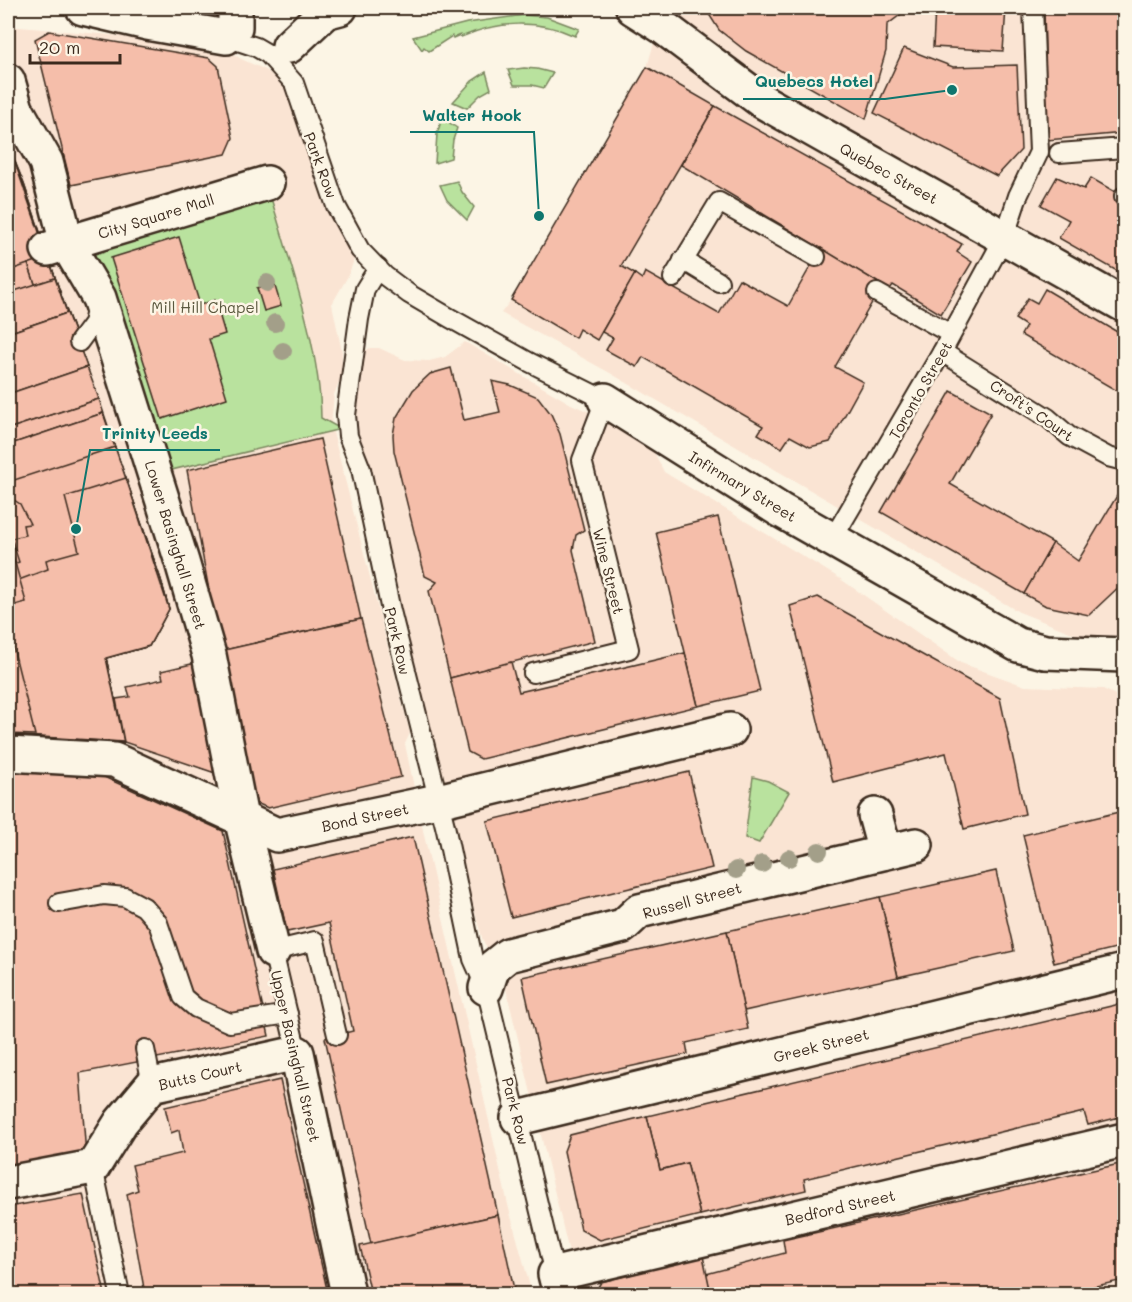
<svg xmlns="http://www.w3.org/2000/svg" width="1132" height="1302" font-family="Mali,sans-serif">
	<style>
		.built { fill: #fae4d3 }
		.green { fill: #b9e29e; stroke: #7a865e; stroke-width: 1.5 }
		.building { fill: #f5beaa; stroke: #3b2a1e; stroke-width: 1.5 }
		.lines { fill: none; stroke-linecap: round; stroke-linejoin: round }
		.lane-casing { stroke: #3b2a1e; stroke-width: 22 }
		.street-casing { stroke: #3b2a1e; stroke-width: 38 }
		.lane { stroke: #fcf5e5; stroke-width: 18 }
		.street { stroke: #fcf5e5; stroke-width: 33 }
		.tree { fill: #a39f89 }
		.labels { text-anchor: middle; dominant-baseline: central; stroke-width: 5; stroke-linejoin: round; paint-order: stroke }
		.street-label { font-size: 15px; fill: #3b2a1e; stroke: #fcf5e5 }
		.park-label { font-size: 15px; fill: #5a583e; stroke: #fcf5e5 }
		.leader { fill: none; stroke: #0f766e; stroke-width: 2 }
		.callout-dot { fill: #0f766e; stroke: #fcf5e5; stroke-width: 2 }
		.callout-label { font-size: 16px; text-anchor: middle; font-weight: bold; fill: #0f766e; stroke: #fcf5e5; stroke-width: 5; stroke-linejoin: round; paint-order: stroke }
	</style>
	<rect width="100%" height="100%" fill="#fcf5e5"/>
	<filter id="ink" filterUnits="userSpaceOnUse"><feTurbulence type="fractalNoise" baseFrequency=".0167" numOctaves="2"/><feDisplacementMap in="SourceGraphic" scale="12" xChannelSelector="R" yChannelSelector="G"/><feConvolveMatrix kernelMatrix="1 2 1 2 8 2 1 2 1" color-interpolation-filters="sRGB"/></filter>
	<g filter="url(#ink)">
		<g class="built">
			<path d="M664,8H1124V641L1090,640L1019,612L610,373L501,313L511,300L647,67Z"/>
			<path d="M8,26L135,37L229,50L241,59L266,70L292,91L356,247L354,260L348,276L332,304L342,352V376L334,394L331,425L410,733L405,744L424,835L509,1209L532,1294H8Z"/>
			<path d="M465,342L571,404L616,424L650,444L664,472L839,578L961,663L1025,686L1103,689L1124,699V1294H579L502,972L483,941L460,860L352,430L362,352L370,348H379L405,360L429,361L445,357Z"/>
		</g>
		<g class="green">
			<path d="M524,15L547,17L579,29L575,36C538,19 497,21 461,37L460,35L453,38L452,36L429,51L424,47L422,50L413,37L467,23Z"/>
			<path d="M524,68L537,69L553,73L544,88L532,85H514L508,70Z"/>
			<path d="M486,72L491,89L480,95L467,108L453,102L472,81Z"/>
			<path d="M442,118L457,128L453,140L451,158L435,163L437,134Z"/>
			<path d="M457,181L462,192L474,207L467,220L447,200L440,185Z"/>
			<path d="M269,191C289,261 320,346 321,418L341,429L155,474L75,247Z"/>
			<path d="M753,777L768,781L789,792L759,843L745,838Z"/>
		</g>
		<g class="building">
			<path d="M705,8H902L900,15L887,25L886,51L866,119L746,51L719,30Z"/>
			<path d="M935,8H1006L1003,51L933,47Z"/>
			<path d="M1044,8H1124V133L1047,140Z"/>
			<path d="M49,31L209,58L218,66L233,138L226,154L71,185L35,39Z"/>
			<path d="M904,48L953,67L1017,65L1021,150L997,176L874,113Z"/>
			<path d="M647,67L715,106L621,266L635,274L597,340L579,329L575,338L511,300Z"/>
			<path d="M715,106L962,244L957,252L972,262L941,314L893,285L890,289L882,285L681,165Z"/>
			<path d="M8,157H13L24,184L61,295L103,413L8,445Z"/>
			<path d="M8,157H13L24,184L61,295L103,413L8,445Z"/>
			<path d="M8,157H13L55,278L8,294Z"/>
			<path d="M8,157H13L39,231L8,242Z"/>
			<path d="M8,157H13L55,278L8,293Z"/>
			<path d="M1057,177L1084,189L1091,178L1124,197V275L1059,238L1069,220L1041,205Z"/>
			<path d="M179,237L200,305L215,300L225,334L209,339L227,398L162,419L111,258Z"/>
			<path d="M821,248L882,285L835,367L863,382L830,442L810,447L790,436L782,448L758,434L763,426L643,357L637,367L606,350L613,338L602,332L635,274L642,279L645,272L719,314L739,279L788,306Z"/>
			<path d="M48,257L61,295L41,301L28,264Z"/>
			<path d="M28,264L41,301L20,308L8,271Z"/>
			<path d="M8,271L20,308L8,312Z"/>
			<path d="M55,278L67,313L8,333V294Z"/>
			<path d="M55,278L67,313L8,333V293Z"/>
			<path d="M274,283L281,306L264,311L257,288Z"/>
			<path d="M1045,289L1124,336V395L1021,335L1026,326L1015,319L1028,298L1037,303Z"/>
			<path d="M67,313L85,366L8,394V333Z"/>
			<path d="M67,313L87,367L8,394V333Z"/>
			<path d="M87,367L99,399L8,429V394Z"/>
			<path d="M451,368L464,420L500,412L492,381L510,385L538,397L551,414L560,434L584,530L576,535L573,550L595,641L450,678L429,591L437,582L425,576L394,451L393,435L396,418L413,390L430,374Z"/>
			<path d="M951,391L991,413L950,484L1053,543L1024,594L881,512Z"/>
			<path d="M99,399L115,447L8,482V429Z"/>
			<path d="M103,413L161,580L169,609L149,646L106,658L124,742L8,734V445Z"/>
			<path d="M103,413L161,580L169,609L149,646L106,658L124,742L8,734V445Z"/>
			<path d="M320,439L361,619L220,651L187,470Z"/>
			<path d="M115,447L161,580L169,609L149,646L106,658L124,742L8,734V536L9,539L25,535L23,525L30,524L20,504L8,496V482Z"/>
			<path d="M126,478L169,609L149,646L106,658L124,742L8,735V584L48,569L46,560L79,551L65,497Z"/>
			<path d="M1124,484V582L1089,615L1046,606L1024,594L1053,543L1078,561Z"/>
			<path d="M718,517L760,691L698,706L656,532Z"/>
			<path d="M8,528L19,562L8,566Z"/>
			<path d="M8,538L26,602L8,607Z"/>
			<path d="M818,597L1000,698L1025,814L964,829L946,753L833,782L790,606Z"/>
			<path d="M361,619L401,777L268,808L254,802L220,651Z"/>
			<path d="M8,627L35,735L8,734Z"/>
			<path d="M685,653L698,706L481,759L468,752L450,678L511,662L519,692Z"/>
			<path d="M196,663L227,777L124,742L116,699L130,697L127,687L163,679L161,671Z"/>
			<path d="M8,770L104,777L223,831L269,1036L80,1073L86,1156L8,1171Z"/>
			<path d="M689,772L712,868L511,917L487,821Z"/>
			<path d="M1123,811L1124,946L1054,963L1023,835Z"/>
			<path d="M413,837L498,1215L371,1244L325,1038L353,1031L329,923L287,932L273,869Z"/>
			<path d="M996,871L1014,951L898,977L880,897Z"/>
			<path d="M880,897L898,977L744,1011L727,931Z"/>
			<path d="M727,931L748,1029L686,1043L688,1054L546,1085L522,977Z"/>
			<path d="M1124,1003V1116L1088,1125L1084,1112L804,1179L806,1190L700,1215L687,1163L660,1170L647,1116Z"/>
			<path d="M280,1080L328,1294H145L127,1194L138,1190L132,1165L183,1153L179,1130L171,1133L165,1107Z"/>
			<path d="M647,1116L660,1170L687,1163L700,1215L600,1240L581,1230L564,1151L570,1135Z"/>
			<path d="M1124,1163V1280L1059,1294H711L706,1274L785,1253L783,1240Z"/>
			<path d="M83,1194L105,1294H8V1207Z"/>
			<path d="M498,1215L515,1294H371L360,1246Z"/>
			<path d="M703,1256L711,1294H594L601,1282Z"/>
		</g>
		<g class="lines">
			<g class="lane-casing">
				<g id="lane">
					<path d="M226,37L256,47L268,54L294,83L336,206L360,250L385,276L409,294L450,318L529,362L605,400L582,460L629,649L533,673"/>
					<path d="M1059,153L1124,148"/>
					<path d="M1124,197V196"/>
					<path d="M683,260L719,282"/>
					<path d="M378,268L365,289L359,319L346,415L348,436L361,469L391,611L446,830L473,959L486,988L555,1274"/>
					<path d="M673,278L719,202L816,257"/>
					<path d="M877,293L951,334"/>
					<path d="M79,342L93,323L98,303"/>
					<path d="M942,352L1048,418L1069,436L1108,457L1124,461"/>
					<path d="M832,540L942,352L1004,238L1018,196L1039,152L1033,8"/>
					<path d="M59,903L104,895L125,897L144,907L158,923L183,997L196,1008L230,1023L288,1014"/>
					<path d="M145,1049L152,1085"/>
					<path d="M297,1053L273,951L315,941L337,1035"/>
					<path d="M93,1167L120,1294"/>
				</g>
			</g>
			<g class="street-casing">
				<g id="street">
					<path d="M83,8L147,23L226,37L235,27V8"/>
					<path d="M633,8L663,27L762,101L1124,305"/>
					<path d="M289,46L325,12L340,8"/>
					<path d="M8,81L16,109L46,162L67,244L99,298L182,562L209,655L241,818L273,951"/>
					<path d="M48,249L267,183"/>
					<path d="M605,400L780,510L1018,645L1045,652L1124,655"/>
					<path d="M8,754L114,760L277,835L438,801L730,730"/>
					<path d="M875,815L885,852"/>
					<path d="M486,988L493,967L508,955L623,926L639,911L916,845"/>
					<path d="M518,1118L1124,971"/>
					<path d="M8,1183L93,1167L121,1122L152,1085L297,1053L348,1294"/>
					<path d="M560,1294L555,1274L1124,1140"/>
				</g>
			</g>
			<use href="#lane" class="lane"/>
			<use href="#street" class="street"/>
		</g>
		<g class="tree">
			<circle cx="267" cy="283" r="9"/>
			<circle cx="275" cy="323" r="9"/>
			<circle cx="283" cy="351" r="9"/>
			<circle cx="819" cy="851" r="9"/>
			<circle cx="789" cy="858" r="9"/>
			<circle cx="762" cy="864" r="9"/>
			<circle cx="736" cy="870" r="9"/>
		</g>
	</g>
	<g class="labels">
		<g class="street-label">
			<text transform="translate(321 165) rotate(70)">Park Row</text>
			<text transform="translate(889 173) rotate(29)">Quebec Street</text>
			<text transform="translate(156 216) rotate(-17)">City Square Mall</text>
			<text transform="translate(920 390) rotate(-60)">Toronto Street</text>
			<text transform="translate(1032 410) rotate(34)">Croft's Court</text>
			<text transform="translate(743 486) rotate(31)">Infirmary Street</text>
			<text transform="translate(176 545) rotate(73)">Lower Basinghall Street</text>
			<text transform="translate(609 571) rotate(76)">Wine Street</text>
			<text transform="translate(398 641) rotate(77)">Park Row</text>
			<text transform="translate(365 817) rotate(-12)">Bond Street</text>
			<text transform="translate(692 900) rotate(-15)">Russell Street</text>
			<text transform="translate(821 1045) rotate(-14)">Greek Street</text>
			<text transform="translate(296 1056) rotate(77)">Upper Basinghall Street</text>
			<text transform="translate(200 1075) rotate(-13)">Butts Court</text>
			<text transform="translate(516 1111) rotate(76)">Park Row</text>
			<text transform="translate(840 1207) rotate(-13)">Bedford Street</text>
		</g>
		<g class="park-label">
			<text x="205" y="307">Mill Hill Chapel</text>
		</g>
	</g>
	<path class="leader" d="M952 90L885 99H743M539 216L534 132H410M76 529L90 450H220"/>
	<g class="callout-dot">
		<circle cx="952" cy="90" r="6"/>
		<circle cx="539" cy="216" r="6"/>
		<circle cx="76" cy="529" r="6"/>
	</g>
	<g class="callout-label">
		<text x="814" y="87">Quebecs Hotel</text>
		<text x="472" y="121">Walter Hook</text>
		<text x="155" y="439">Trinity Leeds</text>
	</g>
	<rect width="1132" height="1302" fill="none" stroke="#fcf5e5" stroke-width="30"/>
	<rect x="15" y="15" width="1102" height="1272" fill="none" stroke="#3b2a1e" stroke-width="2" filter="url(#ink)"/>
	<path d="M30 54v9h90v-9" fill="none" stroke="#3b2a1e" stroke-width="3"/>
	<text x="39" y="54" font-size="18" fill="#3b2a1e" stroke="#fcf5e5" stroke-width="4.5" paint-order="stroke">20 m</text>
</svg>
